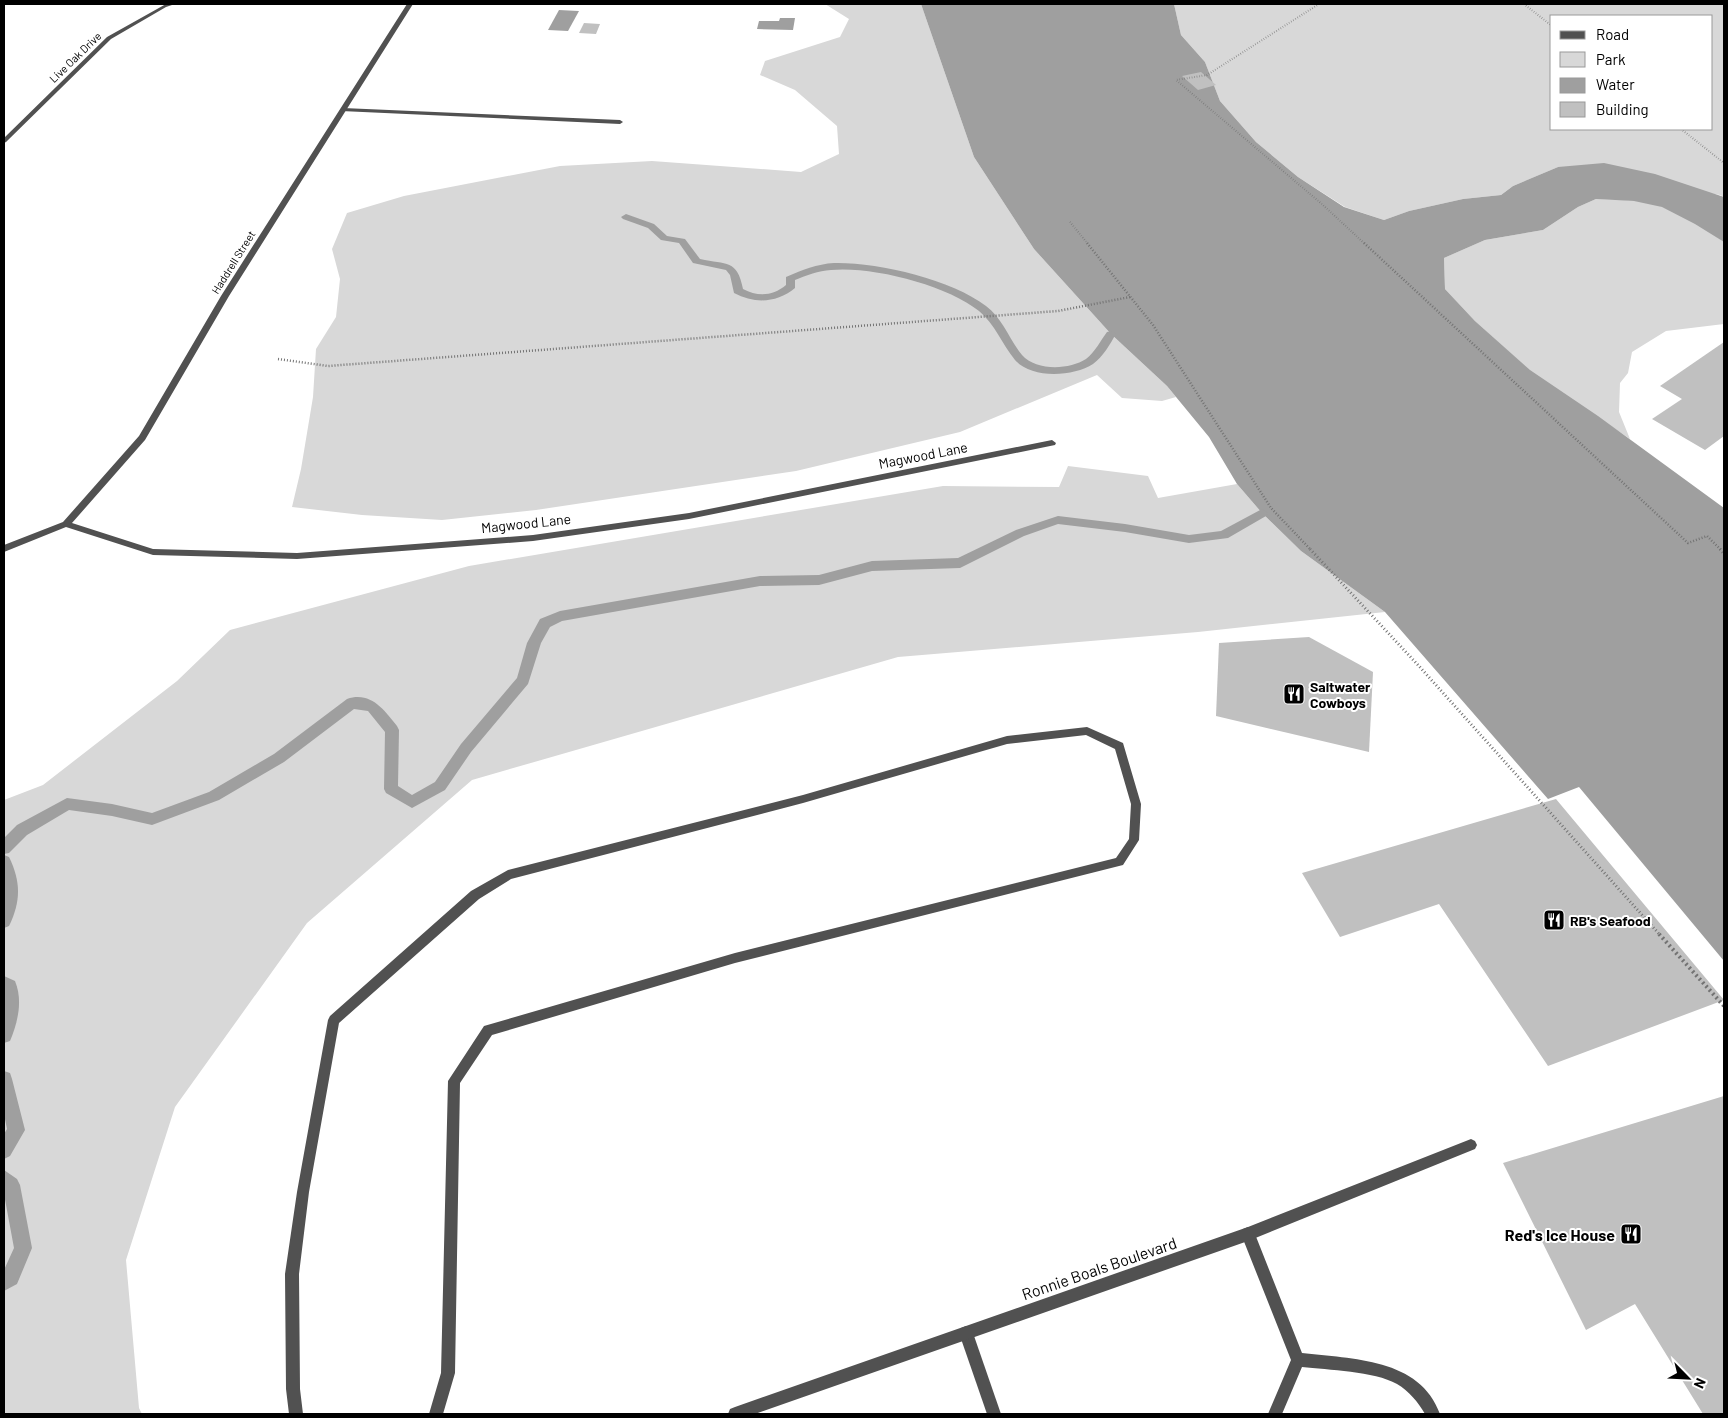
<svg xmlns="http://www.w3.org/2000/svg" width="1728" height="1418" font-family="Barlow,sans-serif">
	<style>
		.green { fill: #d8d8d8; fill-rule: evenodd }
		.water { fill: #9f9f9f }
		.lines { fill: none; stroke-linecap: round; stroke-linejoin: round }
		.stream { fill: #9f9f9f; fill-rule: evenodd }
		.building { fill: #c0c0c0 }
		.path-far3 { stroke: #737373; stroke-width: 2; stroke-dasharray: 0.5 2; stroke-linecap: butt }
		.path-far2 { stroke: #737373; stroke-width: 2.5; stroke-dasharray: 1 2; stroke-linecap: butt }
		.path-far1 { stroke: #737373; stroke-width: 3; stroke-dasharray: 1 2.5; stroke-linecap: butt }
		.path { stroke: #737373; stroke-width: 4; stroke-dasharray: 2 3; stroke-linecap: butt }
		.service { fill: #515151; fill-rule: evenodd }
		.minor { fill: #515151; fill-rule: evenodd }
		.labels { text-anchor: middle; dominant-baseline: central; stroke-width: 4; stroke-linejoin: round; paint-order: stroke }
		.far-street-label { font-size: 11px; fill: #000; stroke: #fff }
		.street-label { font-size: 14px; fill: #000; stroke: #fff }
		.poi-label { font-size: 14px; font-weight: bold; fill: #000; stroke: #fff; text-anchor: start }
		.near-poi-label { font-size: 16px; font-weight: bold; fill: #000; stroke: #fff; text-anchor: end }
		.near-street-label { font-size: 16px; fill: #000; stroke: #fff }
	</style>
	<rect width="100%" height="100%" fill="#fff"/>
	<g class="green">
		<path d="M825,4H921L974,157L1034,249L1111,334L1167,386L1176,397L1162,401L1122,398L1097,375L960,432L796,471L536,510L442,520L362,515L292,507L301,469L313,397L316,349L336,317L340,279L332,249L347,213L404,196L560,166L652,161L801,172L839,154L837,126L795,90L760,75L765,61L840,37L849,19Z"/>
		<path d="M1174,4H1724V197L1720,195L1558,167L1513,186L1501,195L1463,199L1409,211L1384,220L1345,207L1298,177L1256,142L1220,101L1205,62L1181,35ZM1552,16H1712V129H1552Z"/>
		<path d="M1596,199C1618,200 1642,199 1663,207C1684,215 1706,229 1724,242V324L1666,331L1632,352L1628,373L1620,383L1619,412L1630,439L1530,371L1475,321L1445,289L1444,258L1485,240L1543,230L1578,207Z"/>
		<path d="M1068,466L1148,476L1158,498L1237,484L1262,513L1301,551L1385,612L1198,632L898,657L472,780L307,923L175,1107L126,1260L139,1408L142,1414H4V800L43,785L177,681L230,630L469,566L943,486L1059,487Z"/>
	</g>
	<g class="water">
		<path d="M921,4H1174L1181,35L1205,62L1220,101L1256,142L1298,177L1344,207L1384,220L1409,211L1463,199L1501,195L1513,186L1558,167L1604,163L1655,174L1724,197V242L1695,224L1662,207L1634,201L1596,199L1578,207L1543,230L1485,240L1444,258L1445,289L1475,321L1530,370L1598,416L1724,508V961L1579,787L1548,799L1385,612L1301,551L1262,513L1237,484L1209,437L1167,386L1111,334L1034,249L974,157Z"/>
		<path d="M559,10L579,11L568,31L548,30Z"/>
		<path d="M780,18H795L793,30L757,29L759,21H779Z"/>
	</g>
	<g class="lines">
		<g class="stream">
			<path d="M626,214L654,224L667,236L685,239L700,259C727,265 737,259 743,289C758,297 773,296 786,285V277C802,270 817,264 834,263C877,262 951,279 986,306C1003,319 1009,339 1022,355C1036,371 1069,370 1086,359C1095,352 1101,340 1107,332L1111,331L1116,334C1110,344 1103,357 1093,364C1073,377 1031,379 1015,360C1002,344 995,324 979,311C947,285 872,266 831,270C818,271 807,275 795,280V288C777,303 755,304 734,293L730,275L726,270L693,263L679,243L661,240L648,228L623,219L621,217Z"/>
			<path d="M1262,509L1268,513L1266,516L1228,538L1189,543L1125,532L1058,524L1024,536L960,568L872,571L819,585L760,586L562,621L550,627L541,643L528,684L471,752L445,790L412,808L386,793L384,789L385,732L368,711L354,709L284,762L219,800L152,825L112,816L69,810L27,835L9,853L4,854V838L17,825L67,798L112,804L152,813L209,792L274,754L347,699C371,691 384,710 397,726L399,730L398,786L412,795L435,782L461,744L517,678L527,643L540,619L560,611L760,576L819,575L872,561L958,558L1016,530L1058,516L1125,524L1189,535L1221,531Z"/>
			<path d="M4,855L9,857C21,882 21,901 9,926L4,928Z"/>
			<path d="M4,976L15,981C23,1000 18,1022 10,1041L4,1043Z"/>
			<path d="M4,1071L10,1073L12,1079L25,1130L10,1156L4,1159V1134L7,1129L4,1114Z"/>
			<path d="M4,1170L17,1179L20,1185L32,1248L17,1284L4,1291V1270L14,1248L4,1194Z"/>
		</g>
	</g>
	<g class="building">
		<path d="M584,23L600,24L596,34L579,33Z"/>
		<path d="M1201,72L1216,85L1198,90L1182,76Z"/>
		<path d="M1724,342V436L1705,450L1652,419L1682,399L1660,386Z"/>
		<path d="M1309,637L1373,672L1369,752L1216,716L1219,643Z"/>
		<path d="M1556,799L1724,1000L1548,1066L1439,904L1340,937L1302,873Z"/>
		<path d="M1724,1096V1414H1703L1635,1304L1586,1330L1503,1163Z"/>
	</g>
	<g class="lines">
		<g class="path-far3">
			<path d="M1319,4L1207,75L1176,80L1323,205L1365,244"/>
			<path d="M1524,4L1552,26"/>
			<path d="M1681,129L1724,163"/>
			<path d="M1070,222L1088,244"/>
		</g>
		<g class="path-far2">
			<path d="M1087,243L1153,325L1271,508L1311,550"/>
			<path d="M1364,243L1688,543L1707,536L1721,550"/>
			<path d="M278,359L328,366L1058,311L1130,297"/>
		</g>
		<g class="path-far1">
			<path d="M1310,549L1418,665L1660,935"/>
			<path d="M1720,549L1724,554"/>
		</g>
		<path class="path" d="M1659,934L1724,1006"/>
		<g class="service">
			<path d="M343,108L620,120L623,122L620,124L341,111V109Z"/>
			<path d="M1087,727L1123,743L1141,804L1139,840L1123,865L735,963L492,1035L460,1083L455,1373L443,1414H429L441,1373L448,1081L484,1026L735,953L1116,858L1129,839L1131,804L1115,749L1086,735L1007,744L803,803L511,879L479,899L339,1023L309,1192L299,1274L300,1389L303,1414H289L286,1389L285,1274L297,1192L328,1020L330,1016L471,891L508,870L803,795L1007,736Z"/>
			<path d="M1248,1227L1253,1229L1302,1353C1352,1359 1420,1358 1440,1414H1425C1418,1402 1409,1391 1397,1384C1374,1371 1328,1370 1302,1367L1282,1414H1268L1291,1360L1241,1234L1243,1229Z"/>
			<path d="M966,1326L971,1328L973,1333L1001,1414H987L959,1333L961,1328Z"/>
		</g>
		<g class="minor">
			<path d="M166,4H175L166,7L111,39L6,142L4,143V138L107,37Z"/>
			<path d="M407,4H413L229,296L145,440L72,523L153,549L297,553L533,535L689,513L1052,440L1056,443L1055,445L689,519L533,541L297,559L153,555L66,527L4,552V545L63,522L139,436L221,296Z"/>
			<path d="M1471,1139L1475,1141L1477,1145L1475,1149L1248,1241L755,1414H728L730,1409L735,1407L1248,1227Z"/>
		</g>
	</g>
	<defs>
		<g id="restaurant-square" transform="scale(1.125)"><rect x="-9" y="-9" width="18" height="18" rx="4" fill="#000" stroke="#fff"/><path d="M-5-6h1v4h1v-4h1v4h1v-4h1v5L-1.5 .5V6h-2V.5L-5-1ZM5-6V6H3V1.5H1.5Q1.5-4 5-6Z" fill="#fff"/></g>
	</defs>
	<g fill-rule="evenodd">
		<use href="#restaurant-square" x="1294" y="694"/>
		<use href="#restaurant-square" x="1554" y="920"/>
		<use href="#restaurant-square" x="1631" y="1234"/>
	</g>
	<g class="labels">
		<g class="far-street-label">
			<text transform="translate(75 57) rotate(-44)">Live Oak Drive</text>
			<text transform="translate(233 262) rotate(-58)">Haddrell Street</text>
		</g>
		<g class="street-label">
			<text transform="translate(923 455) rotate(-11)">Magwood Lane</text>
			<text transform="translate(526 523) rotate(-6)">Magwood Lane</text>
		</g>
		<g class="poi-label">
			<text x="1310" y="686">Saltwater<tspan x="1310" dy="16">Cowboys</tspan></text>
			<text x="1570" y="920">RB's Seafood</text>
		</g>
		<g class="near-poi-label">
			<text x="1615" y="1234">Red's Ice House</text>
		</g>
		<g class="near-street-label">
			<text transform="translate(1099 1268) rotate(-19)">Ronnie Boals Boulevard</text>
		</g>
	</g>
	<rect width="1728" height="1418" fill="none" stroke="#000000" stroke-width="10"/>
	<rect x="1550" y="15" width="162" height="115" fill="#ffffff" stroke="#999999"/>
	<rect x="1560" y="31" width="25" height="8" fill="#515151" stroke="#999999"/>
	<text x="1596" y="40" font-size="15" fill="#000000">Road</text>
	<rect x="1560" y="52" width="25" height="15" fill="#d8d8d8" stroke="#999999"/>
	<text x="1596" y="65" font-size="15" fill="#000000">Park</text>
	<rect x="1560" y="78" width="25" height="15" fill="#9f9f9f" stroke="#999999"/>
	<text x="1596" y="90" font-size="15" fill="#000000">Water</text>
	<rect x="1560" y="102" width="25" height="15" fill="#c0c0c0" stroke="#999999"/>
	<text x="1596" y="115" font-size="15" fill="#000000">Building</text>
	<g transform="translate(1688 1378) rotate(114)" stroke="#ffffff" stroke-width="4" paint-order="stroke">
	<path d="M0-4L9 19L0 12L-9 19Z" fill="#000000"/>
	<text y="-8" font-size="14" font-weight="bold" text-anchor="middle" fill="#000000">N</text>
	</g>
</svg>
